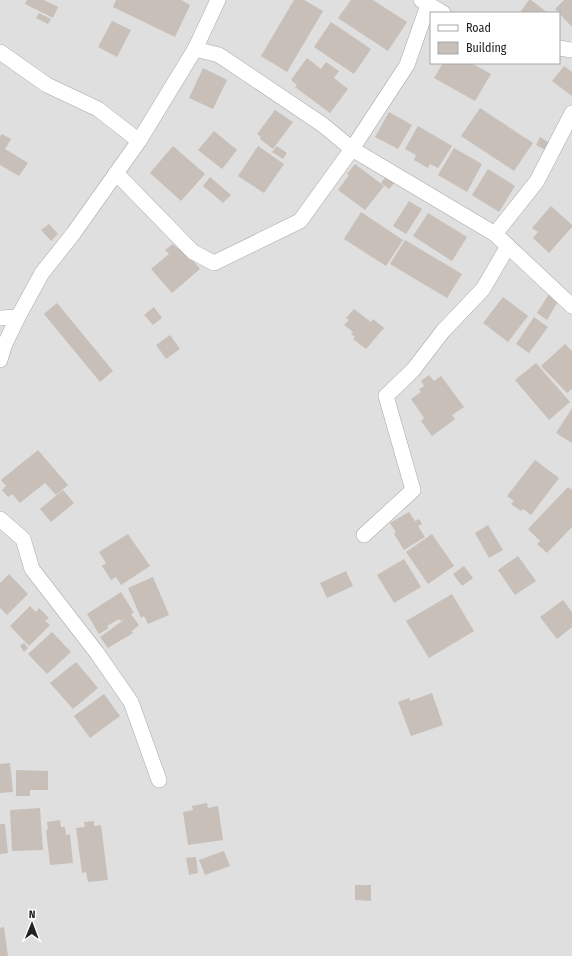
<svg xmlns="http://www.w3.org/2000/svg" width="572" height="956" font-family="'Fira Sans Condensed',sans-serif">
	<style>
		.residential { fill: #e0dfdf; fill-rule: evenodd }
		.building { fill: #c7bfb8 }
		.lines { fill: none; stroke-linecap: round; stroke-linejoin: round }
		.minor-casing { stroke: #a9a9a9; stroke-width: 16 }
		.minor { stroke: #fff; stroke-width: 15 }
	</style>
	<rect width="100%" height="100%" fill="#f2efe9"/>
	<path class="residential" d="M0,0H572V956H0ZM431,13H559V63H431Z"/>
	<g class="building">
		<path d="M27,0H44L58,7L53,18L25,4Z"/>
		<path d="M116,0H181L190,5L175,37L113,7Z"/>
		<path d="M294,0H304L323,11L287,72L261,56Z"/>
		<path d="M351,0H373L407,22L388,51L338,18Z"/>
		<path d="M529,0H531L548,13H524L521,11Z"/>
		<path d="M564,0H572V27L555,9Z"/>
		<path d="M39,13L51,19L48,24L36,18Z"/>
		<path d="M112,21L131,30L117,57L98,47Z"/>
		<path d="M331,22L371,49L354,74L314,47Z"/>
		<path d="M307,58L321,69L326,62L339,71L334,78L348,89L330,113L295,87L297,85L291,80Z"/>
		<path d="M443,63H471L491,74L475,101L434,78Z"/>
		<path d="M564,66L572,72V96L552,81Z"/>
		<path d="M203,68L227,80L213,109L189,98Z"/>
		<path d="M480,108L533,143L514,171L461,136Z"/>
		<path d="M275,110L293,122L273,149L260,139L261,137L257,134Z"/>
		<path d="M389,112L412,125L398,149L375,137Z"/>
		<path d="M418,126L452,146L438,168L430,164L428,168L414,160L416,155L405,149Z"/>
		<path d="M214,131L237,150L222,169L198,150Z"/>
		<path d="M2,134L11,139L5,149L28,163L19,176L0,165V136Z"/>
		<path d="M540,137L551,144L547,151L536,145Z"/>
		<path d="M173,146L205,174L181,201L150,173Z"/>
		<path d="M258,146L284,164L264,193L238,176Z"/>
		<path d="M277,146L287,153L283,159L272,152Z"/>
		<path d="M454,148L482,164L467,192L438,175Z"/>
		<path d="M355,164L384,186L365,210L338,190L349,175L347,174Z"/>
		<path d="M488,169L515,186L499,212L472,195Z"/>
		<path d="M388,174L396,181L389,189L381,183Z"/>
		<path d="M210,177L231,195L223,203L203,186Z"/>
		<path d="M409,201L422,209L406,234L393,226Z"/>
		<path d="M551,206L572,225V227L549,253L533,238L538,232L532,228Z"/>
		<path d="M361,212L403,240L386,266L344,239Z"/>
		<path d="M428,213L467,237L452,261L413,236Z"/>
		<path d="M49,224L58,234L51,241L41,230Z"/>
		<path d="M405,240L462,274L447,298L390,264Z"/>
		<path d="M173,244L177,248L180,245L200,269L172,293L151,269L169,254L165,250Z"/>
		<path d="M549,294L559,300L547,320L537,313Z"/>
		<path d="M503,297L528,316L508,342L483,323Z"/>
		<path d="M57,303L113,371L100,382L44,314Z"/>
		<path d="M154,307L162,318L153,325L144,315Z"/>
		<path d="M354,309L371,322L373,319L384,328L366,349L353,339L355,337L351,334L353,332L344,325L349,320L346,318Z"/>
		<path d="M534,317L548,327L529,353L516,344Z"/>
		<path d="M170,335L180,349L166,359L156,345Z"/>
		<path d="M565,344L572,351V389L567,393L541,366Z"/>
		<path d="M536,363L570,402L549,420L515,380Z"/>
		<path d="M429,375L434,381L441,376L464,407L452,415L455,419L432,436L421,421L424,418L411,399L421,392L419,389L424,386L421,381Z"/>
		<path d="M572,408V443L556,433Z"/>
		<path d="M38,450L68,485L56,495L45,483L20,503L12,494L8,497L2,490L6,486L1,480Z"/>
		<path d="M535,460L559,478L531,515L523,509L521,511L511,504L514,501L507,496Z"/>
		<path d="M568,487L572,490V527L547,553L537,544L540,541L528,529Z"/>
		<path d="M63,490L74,503L51,522L40,509Z"/>
		<path d="M409,512L415,521L419,519L422,524L418,526L425,537L404,550L394,534L396,532L390,523Z"/>
		<path d="M488,525L503,550L489,558L475,533Z"/>
		<path d="M128,534L150,566L121,585L116,577L111,580L102,566L106,563L99,552Z"/>
		<path d="M432,534L454,566L428,584L406,552Z"/>
		<path d="M518,556L536,581L515,595L498,570Z"/>
		<path d="M404,559L421,587L394,603L377,575Z"/>
		<path d="M464,566L473,578L462,586L453,574Z"/>
		<path d="M346,571L353,586L327,598L320,583Z"/>
		<path d="M9,574L28,594L7,615L0,608V583Z"/>
		<path d="M153,577L169,615L148,624L144,616L141,618L128,588Z"/>
		<path d="M121,592L134,613L131,614L139,625L132,631L133,633L108,648L100,637L125,619L120,621L119,619L107,626L109,628L99,634L87,614Z"/>
		<path d="M452,594L474,631L429,658L406,621Z"/>
		<path d="M563,600L572,612V627L557,639L540,617Z"/>
		<path d="M30,606L36,612L39,608L49,618L45,621L50,625L29,646L10,626Z"/>
		<path d="M52,632L71,652L47,674L28,654Z"/>
		<path d="M24,643L28,648L24,652L20,646Z"/>
		<path d="M76,662L98,688L73,709L50,683Z"/>
		<path d="M432,693L443,725L411,736L398,702L409,698L410,701Z"/>
		<path d="M104,694L120,716L90,738L74,716Z"/>
		<path d="M10,763L13,792L0,793V764Z"/>
		<path d="M16,770L48,771V790H30V796H16Z"/>
		<path d="M207,803L208,808L218,806L223,840L188,845L183,812L193,810L192,806Z"/>
		<path d="M40,808L43,850L12,851L10,810Z"/>
		<path d="M60,820L61,827H65L66,835L70,834L73,863L50,865L46,830L48,829L47,822Z"/>
		<path d="M94,821V826L101,825L108,880L88,882L86,872L82,873L76,828L85,827L84,822Z"/>
		<path d="M0,824H5L8,853L0,854Z"/>
		<path d="M224,851L230,866L205,875L199,860Z"/>
		<path d="M196,857L198,873L189,875L186,858Z"/>
		<path d="M355,885H371V901L355,900Z"/>
		<path d="M4,927L8,956H0V928Z"/>
	</g>
	<g class="lines">
		<g class="minor-casing">
			<g id="minor">
				<path d="M421,0L443,13"/>
				<path d="M559,48L572,50"/>
				<path d="M195,49L219,55L323,125L352,149L495,234"/>
				<path d="M0,52L47,85L98,109L139,141"/>
				<path d="M572,113L537,181L495,234L572,306"/>
				<path d="M116,173L193,252L214,263L300,221L352,149L407,65L428,5"/>
				<path d="M0,318L18,317"/>
				<path d="M0,360L4,346L18,317L42,273L73,234L139,141L195,49L218,0"/>
				<path d="M0,519L23,539L32,569L97,653L131,702L159,780"/>
				<path d="M364,535L413,490L386,396L413,370L443,331L483,289L508,246"/>
			</g>
		</g>
		<use href="#minor" class="minor"/>
	</g>
	<rect x="430" y="12" width="130" height="52" fill="#ffffff" stroke="#a7a7a7"/>
	<rect x="438" y="25" width="20" height="6" fill="#ffffff" stroke="#a7a7a7"/>
	<text x="466" y="32" font-size="12" fill="#222222">Road</text>
	<rect x="438" y="42" width="20" height="12" fill="#c7bfb8" stroke="#a7a7a7"/>
	<text x="466" y="52" font-size="12" fill="#222222">Building</text>
	<g transform="translate(32 924) rotate(1)" stroke="#ffffff" stroke-width="3" paint-order="stroke">
	<path d="M0-3L7 15L0 10L-7 15Z" fill="#222222"/>
	<text y="-6" font-size="11" font-weight="bold" text-anchor="middle" fill="#222222">N</text>
	</g>
</svg>
